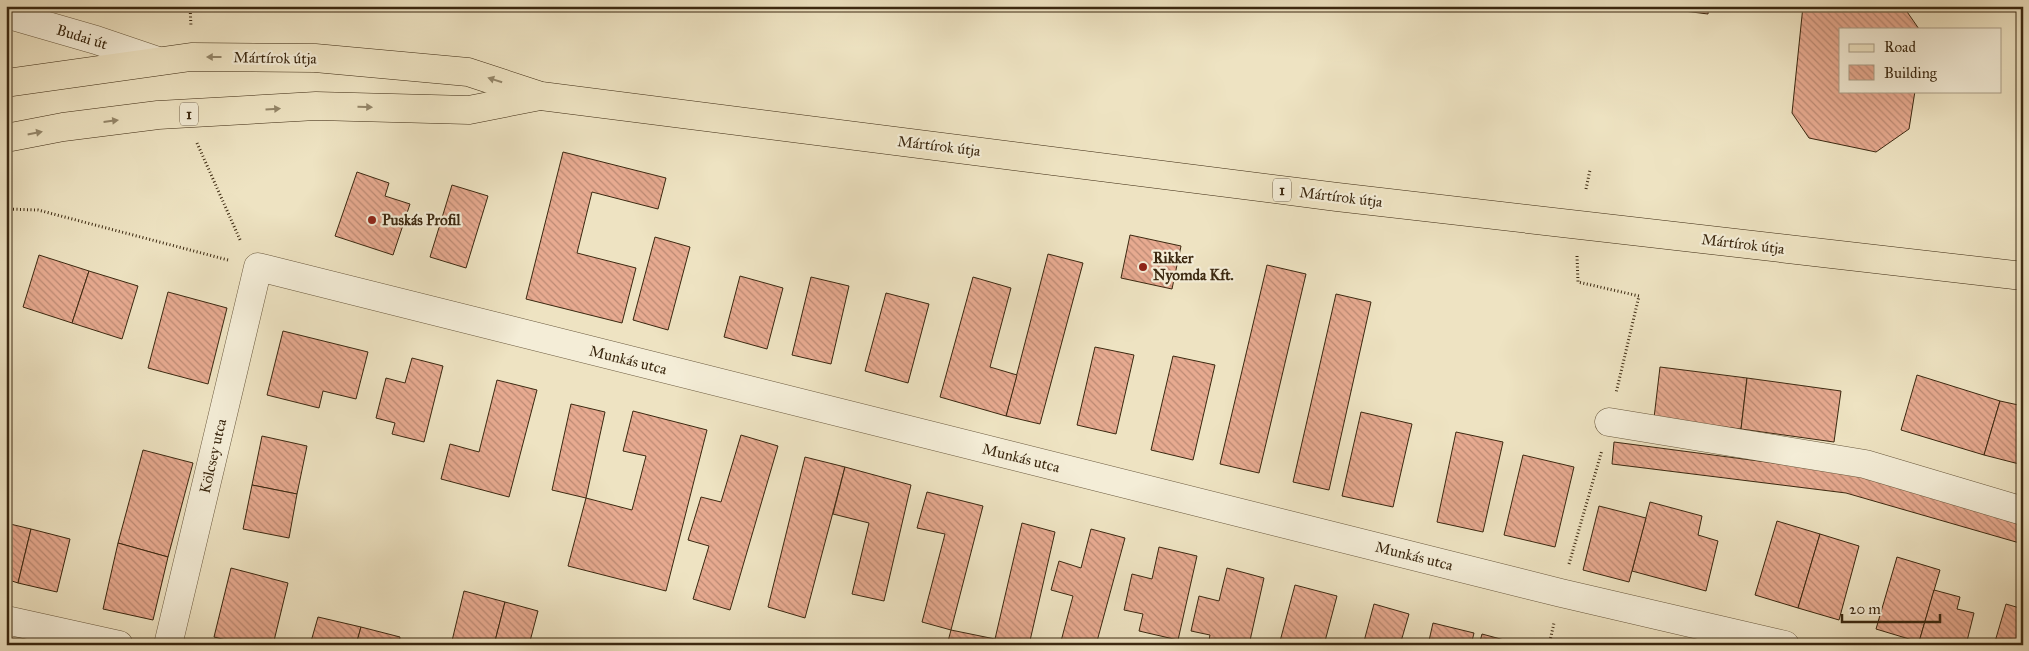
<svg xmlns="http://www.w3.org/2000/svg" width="2029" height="651" font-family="'IM FELL Great Primer',serif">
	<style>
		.building { fill: url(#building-back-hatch); stroke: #3b2810 }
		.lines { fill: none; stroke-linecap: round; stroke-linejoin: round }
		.minor-casing { stroke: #68573c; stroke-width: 29 }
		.major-casing { stroke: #3b2810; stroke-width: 29 }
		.path { stroke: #3b2810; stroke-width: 3; stroke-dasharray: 1 2.5; stroke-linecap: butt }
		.minor { stroke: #f4edd7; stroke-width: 28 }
		.major { stroke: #eee3c2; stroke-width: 28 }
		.oneway { fill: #948669 }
		.poi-dot { fill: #8f2418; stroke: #f4edd7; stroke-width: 2 }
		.labels { text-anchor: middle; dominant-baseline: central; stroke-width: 4.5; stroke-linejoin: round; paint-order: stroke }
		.shield { fill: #f4edd7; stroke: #72634c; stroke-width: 1 }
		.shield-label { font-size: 14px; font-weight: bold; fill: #3b2810 }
		.street-label { font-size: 15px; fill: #3b2810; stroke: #f4edd7 }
		.poi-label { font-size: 15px; font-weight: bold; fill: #3b2810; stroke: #f4edd7; text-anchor: start }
	</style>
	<defs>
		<pattern id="building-back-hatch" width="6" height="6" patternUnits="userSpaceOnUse" patternTransform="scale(1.25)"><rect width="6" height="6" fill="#e7aa90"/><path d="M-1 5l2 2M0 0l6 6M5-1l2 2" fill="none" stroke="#bc8a74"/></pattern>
	</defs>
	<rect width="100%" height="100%" fill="#eee3c2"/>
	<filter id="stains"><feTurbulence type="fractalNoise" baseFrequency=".004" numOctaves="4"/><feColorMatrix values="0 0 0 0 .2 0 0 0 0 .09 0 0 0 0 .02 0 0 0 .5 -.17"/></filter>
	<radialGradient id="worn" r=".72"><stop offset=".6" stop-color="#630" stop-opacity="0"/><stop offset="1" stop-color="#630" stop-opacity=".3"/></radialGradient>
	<g class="building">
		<path d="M1644,6H1709L1708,14Z"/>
		<path d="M1803,6H1903L1919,29H1840V91H1915L1909,129L1876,152L1809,138L1792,113Z"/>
		<path d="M563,152L666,178L658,209L592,192L577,253L636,268L622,323L526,299Z"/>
		<path d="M357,172L389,183L385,196L410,204L393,255L335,236Z"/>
		<path d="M452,185L488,196L466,268L430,257Z"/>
		<path d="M1130,235L1181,246L1172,289L1121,278Z"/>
		<path d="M655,237L690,247L668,330L633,320Z"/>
		<path d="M1048,254L1083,263L1040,424L1006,416Z"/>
		<path d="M39,255L89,271L72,323L23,307Z"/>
		<path d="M1267,265L1306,274L1259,473L1220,464Z"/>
		<path d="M89,271L138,286L122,339L72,323Z"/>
		<path d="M740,276L783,288L767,349L724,337Z"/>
		<path d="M811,277L849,286L831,364L792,355Z"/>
		<path d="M973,277L1011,288L990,367L1017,375L1006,416L940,397Z"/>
		<path d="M168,292L227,308L208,384L148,368Z"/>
		<path d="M886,293L929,304L908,383L865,371Z"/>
		<path d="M1336,294L1371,302L1329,490L1293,482Z"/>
		<path d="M283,331L368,352L356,399L323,391L319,408L267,395Z"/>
		<path d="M1095,347L1134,355L1116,434L1077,425Z"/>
		<path d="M1173,356L1215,365L1193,460L1151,450Z"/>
		<path d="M412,358L443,366L424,442L392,434L395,423L376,418L386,378L405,383Z"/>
		<path d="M1660,367L1747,378L1741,429L1654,418Z"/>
		<path d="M1917,375L2000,401L1984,455L1901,430Z"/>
		<path d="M1747,378L1841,391L1834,442L1741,429Z"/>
		<path d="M497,380L537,390L509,497L441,479L450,444L479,452Z"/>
		<path d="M2000,401L2023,406V465L1984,455Z"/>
		<path d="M571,404L605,412L586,498L552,490Z"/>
		<path d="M633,411L707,430L666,591L568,566L586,498L632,510L646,456L623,451Z"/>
		<path d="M1361,412L1412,424L1393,507L1342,496Z"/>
		<path d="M1456,432L1503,442L1483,532L1437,522Z"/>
		<path d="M741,435L778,446L730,610L693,599L709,546L688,540L701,497L721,502Z"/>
		<path d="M262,436L307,446L297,494L252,485Z"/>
		<path d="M1614,442L1850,473L2023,523V544L1846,493L1612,464Z"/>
		<path d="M143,450L193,463L168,557L118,543Z"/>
		<path d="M1523,455L1574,467L1555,547L1504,535Z"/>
		<path d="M805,457L845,467L805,618L768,607Z"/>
		<path d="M845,467L911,485L884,601L852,594L869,523L833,514Z"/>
		<path d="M252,485L297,494L289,538L243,529Z"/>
		<path d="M927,492L983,506L951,630L922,622L945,534L917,528Z"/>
		<path d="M1650,502L1702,516L1698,535L1718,541L1706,591L1632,571Z"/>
		<path d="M1599,506L1646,518L1629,582L1583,570Z"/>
		<path d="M1777,521L1820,534L1798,608L1755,595Z"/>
		<path d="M6,523L31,529L18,583L6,579Z"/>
		<path d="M1022,523L1055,532L1029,645H947L951,630L995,639Z"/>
		<path d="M31,529L70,539L57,592L18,583Z"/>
		<path d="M1091,529L1125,538L1096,645H1060L1073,596L1051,590L1059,561L1081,568Z"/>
		<path d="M1820,534L1859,546L1839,620L1798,608Z"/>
		<path d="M118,543L168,557L153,620L103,609Z"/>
		<path d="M1159,547L1197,556L1178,640L1139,631L1143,614L1124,610L1132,574L1152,579Z"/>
		<path d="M1897,557L1940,570L1919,642L1876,629Z"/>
		<path d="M231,568L288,583L273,645H247L214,637Z"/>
		<path d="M1227,568L1264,578L1249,645H1208L1210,635L1191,631L1199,596L1219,601Z"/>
		<path d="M1295,585L1337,596L1324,645H1279Z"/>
		<path d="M1934,590L1960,597L1957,609L1974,613L1966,645H1929L1919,642Z"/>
		<path d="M464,591L505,602L494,645H451Z"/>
		<path d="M505,602L538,611L529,645H494Z"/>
		<path d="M1374,604L1409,614L1400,645H1363Z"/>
		<path d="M2006,604L2023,609V645H1994Z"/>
		<path d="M318,617L361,627L356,645H310Z"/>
		<path d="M1433,623L1474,633L1471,645H1428Z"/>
		<path d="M361,627L400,637L399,645H356Z"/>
		<path d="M1482,634L1523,645H1479Z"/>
	</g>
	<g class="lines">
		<g class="minor-casing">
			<g id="minor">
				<path d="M6,14L96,40L158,61"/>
				<path d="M1609,422L1865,464L2023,511"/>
				<path d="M6,620L119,645"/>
				<path d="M168,645L258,267L1561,593L1785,645"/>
			</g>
		</g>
		<g class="major-casing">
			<g id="major">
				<path d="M6,83L191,57L315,58L468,72L541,96L1337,197L2023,276"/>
				<path d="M6,138L63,127L158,115L316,106L469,110L540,96"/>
			</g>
		</g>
		<g class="path">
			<path d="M190,6L191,27"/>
			<path d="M197,143L241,242"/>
			<path d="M1586,189L1590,170"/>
			<path d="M6,209L38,210L228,260"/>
			<path d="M1577,256L1578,282L1639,296L1616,393"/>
			<path d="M1569,564L1602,450"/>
			<path d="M1549,645L1554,623"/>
		</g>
		<use href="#minor" class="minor"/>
		<use href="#major" class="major"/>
	</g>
	<defs><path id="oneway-solid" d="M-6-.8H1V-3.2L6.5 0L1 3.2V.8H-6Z" transform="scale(1.25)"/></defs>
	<g class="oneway">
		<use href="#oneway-solid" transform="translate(214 57) rotate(-180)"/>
		<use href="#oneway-solid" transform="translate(495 80) rotate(-162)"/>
		<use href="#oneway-solid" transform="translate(365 107) rotate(1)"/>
		<use href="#oneway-solid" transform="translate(273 109) rotate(-4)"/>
		<use href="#oneway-solid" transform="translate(111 121) rotate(-7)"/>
		<use href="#oneway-solid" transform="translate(35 133) rotate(-11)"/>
	</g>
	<g class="poi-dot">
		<circle cx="372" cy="220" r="5"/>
		<circle cx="1143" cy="267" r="5"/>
	</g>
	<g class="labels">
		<g class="shield">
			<rect x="180" y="102.5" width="18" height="23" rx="4"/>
			<rect x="1273" y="178.5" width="18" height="23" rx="4"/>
		</g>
		<g class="shield-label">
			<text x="189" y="114">1</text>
			<text x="1282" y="190">1</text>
		</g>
		<g class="street-label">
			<text transform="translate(82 37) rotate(17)">Budai út</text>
			<text transform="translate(275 58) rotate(1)">Mártírok útja</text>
			<text transform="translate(939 146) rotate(7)">Mártírok útja</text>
			<text transform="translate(1341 197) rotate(7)">Mártírok útja</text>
			<text transform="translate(1743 244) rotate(7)">Mártírok útja</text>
			<text transform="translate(628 360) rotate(14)">Munkás utca</text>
			<text transform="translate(213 456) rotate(-77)">Kölcsey utca</text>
			<text transform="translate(1021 458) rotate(14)">Munkás utca</text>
			<text transform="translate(1414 556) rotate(14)">Munkás utca</text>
		</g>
		<g class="poi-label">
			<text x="382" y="220">Puskás Profil</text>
			<text x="1153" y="258">Rikker<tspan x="1153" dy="17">Nyomda Kft.</tspan></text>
		</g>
	</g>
	<rect width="2029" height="651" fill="none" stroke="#eee3c2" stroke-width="25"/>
	<rect x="8" y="8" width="2014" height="636" fill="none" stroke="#3b2810" stroke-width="2.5"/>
	<rect x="12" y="12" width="2004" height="626" fill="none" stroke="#3b2810"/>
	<rect x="1839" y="28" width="162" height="65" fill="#f4edd7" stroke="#aa9e87"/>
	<rect x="1849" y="44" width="25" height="8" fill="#eee3c2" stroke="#aa9e87"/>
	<text x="1884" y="52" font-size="15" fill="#3b2810">Road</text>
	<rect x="1849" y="65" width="25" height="15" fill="url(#building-back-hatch)" stroke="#aa9e87"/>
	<text x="1884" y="78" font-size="15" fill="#3b2810">Building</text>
	<path d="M1842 614v8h98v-8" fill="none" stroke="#3b2810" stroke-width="2.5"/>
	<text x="1849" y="614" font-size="15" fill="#3b2810" stroke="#f4edd7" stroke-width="4" paint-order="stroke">20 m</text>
	<rect width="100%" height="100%" filter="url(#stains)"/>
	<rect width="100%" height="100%" fill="url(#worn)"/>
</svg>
